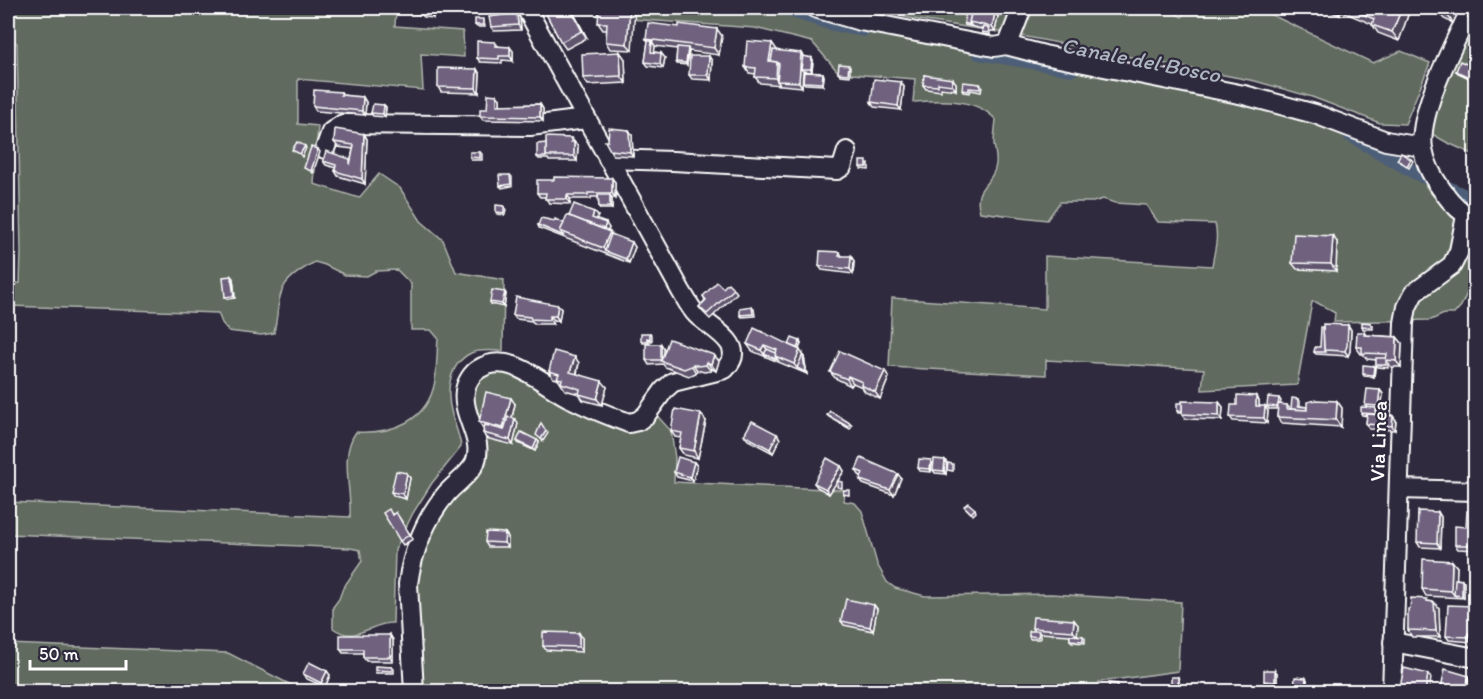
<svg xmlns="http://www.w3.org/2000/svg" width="1483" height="699" font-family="Itim,sans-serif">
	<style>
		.green { fill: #606a5e; stroke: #b0b4ae; stroke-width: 1.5 }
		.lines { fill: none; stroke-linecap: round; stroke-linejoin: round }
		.canal { stroke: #4d5e78; stroke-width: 14 }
		.minor-casing { stroke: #fff; stroke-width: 22 }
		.minor { stroke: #2f2a3d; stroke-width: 18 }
		.wall { fill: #5f546d; stroke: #fff; stroke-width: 1.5 }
		.shaded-wall { fill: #4e4559; stroke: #fff; stroke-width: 1.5 }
		.building { fill: #6f627f; stroke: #fff; stroke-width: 1.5 }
		.labels { text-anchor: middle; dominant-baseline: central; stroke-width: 4.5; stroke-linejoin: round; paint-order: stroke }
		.street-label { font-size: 21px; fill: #fff; stroke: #2f2a3d }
		.water-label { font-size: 22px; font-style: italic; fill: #afb7c2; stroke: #2f2a3d }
	</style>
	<rect width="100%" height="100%" fill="#2f2a3d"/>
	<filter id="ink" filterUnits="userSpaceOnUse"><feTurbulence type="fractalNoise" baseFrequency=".0167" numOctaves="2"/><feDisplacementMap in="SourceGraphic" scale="12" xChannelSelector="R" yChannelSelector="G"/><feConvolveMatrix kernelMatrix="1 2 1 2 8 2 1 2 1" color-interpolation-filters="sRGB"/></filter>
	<g filter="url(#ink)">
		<g class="green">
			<path d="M8,8H396L395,26L463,31L464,57L421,54L423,90L298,79V124L318,126L314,184L359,198L379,174L400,188L421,221L443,240L456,272L504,280L503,351C493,351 480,349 471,353C447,365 446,394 452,415C455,426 460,436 461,447L432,483L413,513L395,550L393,623C370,622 356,645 333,628V607L339,599L343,588L362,561L360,550L350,548L8,534V502L350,517C352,490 339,455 356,432C393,434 428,421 435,381C437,367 437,352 438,338L431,330H411V284L397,270L376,271L367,276L345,275L325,265L315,262C274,284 282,292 274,333L261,335L228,331L222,323L218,313L8,306V284L20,283L21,252L17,43L8,41Z"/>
			<path d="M640,8H793L835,21L1250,100L1360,137L1374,153L1423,181L1429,191L1445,208L1475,226V276L1461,306L1454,314H1444L1431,320L1334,322L1335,313L1316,302H1312L1297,385L1202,390L1204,369L1046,360V375L889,367L892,298L1045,309V256L1212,266C1214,251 1219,239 1215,224L1158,222L1146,205L1115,203L1103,199L1093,202H1060L1047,220L980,212C972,185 993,186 996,164C997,158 995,151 994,144C994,136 995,128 996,120C976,97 940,100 913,102L915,79L839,73L812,42L755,28L630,19L634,12L640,10Z"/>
			<path d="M861,8H1165L1182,17L1188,8H1257L1373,63L1401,51L1430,63L1405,124L1380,123L1312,97L1255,81L1006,33L919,20Z"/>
			<path d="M1475,14V155L1446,142L1427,131Z"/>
			<path d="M486,370L513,374L608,420L651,409L671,431L675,458L674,482L845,490L844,501L855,503L862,511L877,564L887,582L895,588L925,596L1051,594L1181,602L1178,671L1099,682L1098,692L416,691L412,602L419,544L473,464L467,393Z"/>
			<path d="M8,644L228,653L303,691H8Z"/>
		</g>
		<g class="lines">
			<g class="canal">
				<path d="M783,8L833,24L863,30"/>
				<path d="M979,53L1072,69"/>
				<path d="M1350,135L1416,173L1476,201"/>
			</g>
			<g class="minor-casing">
				<g id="minor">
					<path d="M815,8L860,21L994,47L1006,45L1044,55L1244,95L1315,114L1386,141L1422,147"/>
					<path d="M1471,8C1455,43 1417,111 1423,149C1426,166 1433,177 1442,190C1451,203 1462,214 1476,221"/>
					<path d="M1006,45L1010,39L1022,8"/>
					<path d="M325,149L331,132L343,124L530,126L586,119"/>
					<path d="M608,159L673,161L837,170L842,167L847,151"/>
					<path d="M1399,489L1476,491"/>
					<path d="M1393,642L1476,658"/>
					<path d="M414,692L408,584C412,552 426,517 447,493C456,483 469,475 475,463C485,439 461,416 465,391C466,383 472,373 479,369C510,349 544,386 570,398C588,407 609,416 629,423L638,421L646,415L664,390L673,382L725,369C749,345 712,329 697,315C690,308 686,299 681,291L526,8"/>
					<path d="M1392,692L1404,323L1407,307L1414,293L1452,265L1459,251L1466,216"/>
				</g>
			</g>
			<use href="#minor" class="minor"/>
		</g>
		<g class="wall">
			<path d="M398,8H462V14L434,12L433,18L424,17L421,14L401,12Z"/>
			<path d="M543,8H571L587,38L566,49L561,42Z"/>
			<path d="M608,8L632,50L610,49L606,42L607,30H603L598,23Z"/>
			<path d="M1322,8H1403L1408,15L1399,41L1378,33L1372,24L1341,11L1340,15L1323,9Z"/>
			<path d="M1442,8H1460L1453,23L1444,19L1439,13Z"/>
			<path d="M1476,8V24L1471,21L1468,17Z"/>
			<path d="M517,13L520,18L521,30L494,31L491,27Z"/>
			<path d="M998,17L995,31H990V35L983,34L982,32L983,29L965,25L964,23Z"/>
			<path d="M484,21L485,27H477L475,25Z"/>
			<path d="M722,36L719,55L689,51L687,65L677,64L676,62L677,49L655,46L654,52L661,53L665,58L663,68L648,66L645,62L648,41L646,39Z"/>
			<path d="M495,42L498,46L513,51V61L502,60V63L480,62L477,58Z"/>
			<path d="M772,43L777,51L812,58L813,60L812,72L803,71L802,87L760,83L755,77L756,74L749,73L745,67Z"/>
			<path d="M620,52L625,59L626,83L588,85L583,78Z"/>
			<path d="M712,61L711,80L692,79L689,75Z"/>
			<path d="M850,67V76L840,75L838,73Z"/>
			<path d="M1475,69L1471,79L1458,73L1456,71Z"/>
			<path d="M823,73L824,76L823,85L805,84L803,82Z"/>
			<path d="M480,74L479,93L441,92L438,87Z"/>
			<path d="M924,75L956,83V90L941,88V91L926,89L923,85Z"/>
			<path d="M980,84L982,87L981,92L971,90L970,93L963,92L962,90Z"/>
			<path d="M904,87L901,110L874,107L871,102Z"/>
			<path d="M341,92L344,95L366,102L365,115L316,111L313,106Z"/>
			<path d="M500,99V105L540,104L543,109V121L483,120L480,116L487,109Z"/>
			<path d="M384,105L386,107L385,117L373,116L371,113Z"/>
			<path d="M629,130L632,135L633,156L613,155L610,150L608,141Z"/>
			<path d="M364,134L367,139L365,184L338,176L335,171L336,168L326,165L323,161L351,160L353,149L338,147L334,142Z"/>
			<path d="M571,138L578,146L577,161H549L548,159H539L537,157L546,143Z"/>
			<path d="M480,152L482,154V160H471L470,157Z"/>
			<path d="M869,164V170L861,169L860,167Z"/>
			<path d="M510,175L512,177V186L502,188L500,186Z"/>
			<path d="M615,182V198H612V209H600L599,207L598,197H591V199H570V204L549,203L545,197H540L537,193Z"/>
			<path d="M504,206L506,209L505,215L497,214L496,212Z"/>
			<path d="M594,212L598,216L596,219L609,228L608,231L611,234L635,247L629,263L539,228L538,225L564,223L569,216Z"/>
			<path d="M1337,242L1336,271L1297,269L1292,263Z"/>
			<path d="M840,252L842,256L854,261L853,274L822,270L819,266Z"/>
			<path d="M233,278L235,298L227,299L225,297Z"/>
			<path d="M734,289L737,293L710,319L702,311L699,307L705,300L703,296Z"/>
			<path d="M506,294L504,307L491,304L490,302Z"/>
			<path d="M558,305L561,309L559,321L554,320L553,324H534L532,321L516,319L513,315Z"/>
			<path d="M752,306L754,309L755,316L742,317L740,315Z"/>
			<path d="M1348,325L1351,330L1350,351L1348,356L1316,354L1314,352Z"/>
			<path d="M1373,325V329H1363L1362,326Z"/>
			<path d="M1364,332L1366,335L1397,337L1402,343L1401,367H1391L1388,362V368L1377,367L1376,365V360L1367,359L1363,354H1361L1356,347Z"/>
			<path d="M650,333L652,335V341H648L649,343H643L641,341Z"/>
			<path d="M661,344L664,349V351L714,355L719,361L716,371L712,369L711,371L704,372L697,370L696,373L689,376L665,367L663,364L649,365L646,360Z"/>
			<path d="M747,344L789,345L801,344L799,349L804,357L807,374L752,351Z"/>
			<path d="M579,363L577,374L607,387L602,405L583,400L579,394L565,390L558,379L553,378L549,371Z"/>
			<path d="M1374,366L1375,368L1374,377L1364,376L1363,374Z"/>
			<path d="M885,371L889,377L880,399L865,392L862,387L853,383L851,386L835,378L830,372Z"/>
			<path d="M1380,390L1383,394L1381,411L1377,410V415L1396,420L1395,430L1369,429L1366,424L1367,416L1362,415L1361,413L1367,407L1365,405Z"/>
			<path d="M1279,398L1281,401L1280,405H1287L1290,409H1291L1298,399L1300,401V406L1307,407L1337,401L1342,408L1341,427L1282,423L1277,417L1278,409H1269L1267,406Z"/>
			<path d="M1259,400V406L1268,411L1267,423L1233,421L1230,417L1237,405Z"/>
			<path d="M1219,402L1223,407L1222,420L1185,419L1182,413H1178L1177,411Z"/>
			<path d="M515,404L512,418L515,419L518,423L513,445L486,438L483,433L484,429L479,422Z"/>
			<path d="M827,415L852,425L850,429L829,417Z"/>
			<path d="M706,421L698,458L684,455L679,448L681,438L675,437L671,431Z"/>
			<path d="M777,434L780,439L773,453L748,440L744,435Z"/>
			<path d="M537,440L539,442L535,451L518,443L517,441Z"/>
			<path d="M694,462L697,466L693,481L677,477L674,472Z"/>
			<path d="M932,463L931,472L920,471L918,468Z"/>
			<path d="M947,463L946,474L935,473L933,470Z"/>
			<path d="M841,466L844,471L829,494L817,487L814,483Z"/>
			<path d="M856,470L901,478L894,495L863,484L860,480L861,476L859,475Z"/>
			<path d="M410,478L406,499L394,496L391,492Z"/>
			<path d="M966,508L975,509L976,512L973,515Z"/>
			<path d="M1476,511V550L1458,549L1455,545Z"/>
			<path d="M1438,512L1441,517L1440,548L1420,547L1417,542Z"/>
			<path d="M393,514L399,517L413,539L403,545L400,541Z"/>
			<path d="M505,533L508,537V547H488L485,542Z"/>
			<path d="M1476,554V596L1471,590Z"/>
			<path d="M1452,561L1457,567L1456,579L1462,580L1464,582V598L1426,596L1422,589Z"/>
			<path d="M1429,601L1439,608L1440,637H1412L1408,630L1410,609Z"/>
			<path d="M1476,604V638H1471V642L1449,640L1446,636Z"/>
			<path d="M874,605L877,609L873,631L844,625L841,621Z"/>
			<path d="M1074,620L1078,625L1077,635L1083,636L1085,638V643L1072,642L1070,640V635L1040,633V639H1030L1029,636L1034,631L1032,628Z"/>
			<path d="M579,633L582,638V652L546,650L543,646Z"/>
			<path d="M390,635L393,640V661H366L363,657V653H343L340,649Z"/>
			<path d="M392,667L394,669V673H376L375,670Z"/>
			<path d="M327,671L330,675L325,687L307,679L303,674Z"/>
			<path d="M1277,673V684H1266L1264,681Z"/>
			<path d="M1178,677L1179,680V690H1172L1171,687Z"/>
			<path d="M1307,680L1306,692L1296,691L1294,689Z"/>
		</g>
		<g class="shaded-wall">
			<path d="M430,8L434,12L433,18L430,13Z"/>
			<path d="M570,8H571L587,38L582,31Z"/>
			<path d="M630,8H635L632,50L627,44Z"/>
			<path d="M1335,8H1339L1341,11L1340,15Z"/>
			<path d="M1402,8L1408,15L1399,41L1392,32Z"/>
			<path d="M1452,8H1460L1453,23L1448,16Z"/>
			<path d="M517,13L520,18L521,30L518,25Z"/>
			<path d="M995,13L998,17L995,31L992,27Z"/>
			<path d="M717,29L722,36L719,55L714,48Z"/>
			<path d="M652,41L655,46L654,56L651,52Z"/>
			<path d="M772,43L777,50L775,64L769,61Z"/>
			<path d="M510,47L513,51V61L510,56Z"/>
			<path d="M688,48L689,51L687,65L686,63Z"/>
			<path d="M620,52L625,59L626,83L621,76Z"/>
			<path d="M661,53L665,58L663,68L660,64Z"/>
			<path d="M801,53L804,57L801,69L803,71L802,87L799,82Z"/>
			<path d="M709,56L712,61L711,80L708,75Z"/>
			<path d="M812,58L813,60L812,72L811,69Z"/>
			<path d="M777,62L782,69L777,81L780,85L776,78Z"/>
			<path d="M1473,67L1475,69L1471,79L1469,77Z"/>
			<path d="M477,69L480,74L479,93L476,88Z"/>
			<path d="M823,73L824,76L823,85L822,83Z"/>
			<path d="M953,79L956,83V90L952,85Z"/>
			<path d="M901,82L904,87L901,110L898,106Z"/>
			<path d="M497,95L500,99V109L497,105Z"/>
			<path d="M363,97L366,102L365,115L362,111Z"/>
			<path d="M540,104L543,109V121L540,117Z"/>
			<path d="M384,105L386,107L385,117L383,114Z"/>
			<path d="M629,130L632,135L633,156L630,152Z"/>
			<path d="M364,134L367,139L365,184L362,179Z"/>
			<path d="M574,142L578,146L577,161L574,156Z"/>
			<path d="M305,146L306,148L302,157L300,154Z"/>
			<path d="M318,149L320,152L313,173L311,171Z"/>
			<path d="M1411,159L1413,161L1409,168L1407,166Z"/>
			<path d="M612,178L615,182V198L612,193Z"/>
			<path d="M567,195L570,199V204L567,199Z"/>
			<path d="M610,195L612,198V209L610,207Z"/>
			<path d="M594,212L598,216L595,222L592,218Z"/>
			<path d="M606,223L609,228L606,235L603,231Z"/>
			<path d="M610,232L615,238L605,251L603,248Z"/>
			<path d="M1333,236L1337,242L1336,271L1331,264Z"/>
			<path d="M632,242L635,247L629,263L626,259Z"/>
			<path d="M851,256L854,261L853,274L850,269Z"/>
			<path d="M231,276L233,278L235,298L234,296Z"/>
			<path d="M505,292L506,294L504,307L502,304Z"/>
			<path d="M558,305L561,309L559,321L556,316Z"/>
			<path d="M550,316L554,320L553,324L550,320Z"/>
			<path d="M1348,325L1351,330L1350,351L1348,356L1345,351Z"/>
			<path d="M1397,337L1402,343L1401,367L1396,361Z"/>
			<path d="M800,341L801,344L797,352L796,350Z"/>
			<path d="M661,344L664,349V362L661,360Z"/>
			<path d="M764,345L768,351L764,354L766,357L761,350Z"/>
			<path d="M800,350L804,357L807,374L805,372L797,368L794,364Z"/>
			<path d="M714,355L719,361L716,371L711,364Z"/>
			<path d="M575,357L579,363L575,379L570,372Z"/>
			<path d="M707,362L712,369L711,371L706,365Z"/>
			<path d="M693,364L697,370L696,373L692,366Z"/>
			<path d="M1374,366L1375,368L1374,377L1373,375Z"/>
			<path d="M885,371L889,377L880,399L875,392Z"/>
			<path d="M848,376L853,383L851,386L847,379Z"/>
			<path d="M602,381L607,387L602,405L597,399Z"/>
			<path d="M1380,390L1383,394L1381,411L1378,406Z"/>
			<path d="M1256,396L1259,400V410L1256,406Z"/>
			<path d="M511,398L515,404L508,434L503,428Z"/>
			<path d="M1337,401L1342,408L1341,427L1336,420Z"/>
			<path d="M1219,402L1223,407L1222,420L1219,416Z"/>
			<path d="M1265,406L1268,411L1267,423L1264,418Z"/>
			<path d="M701,414L706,421L698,458L694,451Z"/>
			<path d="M1393,416L1396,420L1395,430L1392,426Z"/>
			<path d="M515,419L518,423L513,445L510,440Z"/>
			<path d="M546,431L548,433L543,441L541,439Z"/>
			<path d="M777,434L780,439L773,453L770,449Z"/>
			<path d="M537,440L539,442L535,451L533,449Z"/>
			<path d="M931,460L932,463L931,472L930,469Z"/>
			<path d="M945,460L947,463L946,474L944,471Z"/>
			<path d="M694,462L697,466L693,481L690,477Z"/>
			<path d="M841,466L844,471L829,494L826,489Z"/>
			<path d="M407,473L410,478L406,499L403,494Z"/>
			<path d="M898,474L901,478L894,495L890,490Z"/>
			<path d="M1438,512L1441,517L1440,548L1437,543Z"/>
			<path d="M505,533L508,537V547L504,543Z"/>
			<path d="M1452,561L1457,567L1456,596L1454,595L1451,591Z"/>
			<path d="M1462,580L1464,582V598L1462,596Z"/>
			<path d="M1434,602L1439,608L1440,637L1436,631Z"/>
			<path d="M874,605L877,609L873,631L870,627Z"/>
			<path d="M1074,620L1078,625L1077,636L1073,631Z"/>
			<path d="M579,633L582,638V652L579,647Z"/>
			<path d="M1468,633L1471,638V642L1468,637Z"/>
			<path d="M390,635L393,640V661L390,657Z"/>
			<path d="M1275,670L1277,673V684L1275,682Z"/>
			<path d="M327,671L330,675L325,687L321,683Z"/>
			<path d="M1428,674L1431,678L1429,692H1425Z"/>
			<path d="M1469,676L1472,680L1469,692H1465Z"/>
			<path d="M1178,677L1179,680V690L1178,688Z"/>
			<path d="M1306,678L1307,680L1306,692L1305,690Z"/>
		</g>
		<g class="building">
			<path d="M398,8H443V9L430,8V13H421V9Z"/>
			<path d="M445,8H460V12L445,11Z"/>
			<path d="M543,8H570L582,31L561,42Z"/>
			<path d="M599,8H630L627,44L606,42L607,23H598Z"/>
			<path d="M972,8L995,13L992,27L969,22Z"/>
			<path d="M1348,8H1402L1392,32L1372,25L1374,19Z"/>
			<path d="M1442,8H1452L1448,16L1439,13Z"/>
			<path d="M1472,8H1476V20L1468,17Z"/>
			<path d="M966,9L972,10L969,22L971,25L964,23Z"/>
			<path d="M517,13L518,25L491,27L489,17Z"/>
			<rect x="475" y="19" width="8" height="6"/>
			<path d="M648,23L679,27V24L717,29L714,48L646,39Z"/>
			<path d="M983,27L989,28L988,33L982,32Z"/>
			<path d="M477,41L495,42V46L510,47V56H499V59L477,58Z"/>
			<path d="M648,41H652L651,52L661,53L660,64L645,62Z"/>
			<path d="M747,41L772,43L769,61L777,62L776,78L755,77L756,68L745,67Z"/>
			<path d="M677,47L688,48L686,63L676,62Z"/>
			<path d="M773,50L801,53L799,82L777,81L779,64L777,62L771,61Z"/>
			<path d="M620,52L621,76L583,78L582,54Z"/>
			<path d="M690,56H709L708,75H689Z"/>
			<path d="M803,56L812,58L811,69H801Z"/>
			<path d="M1460,61L1473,67L1469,77L1456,71Z"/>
			<path d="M839,64L849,65L848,74L838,73Z"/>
			<path d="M438,68L477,69L476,88L438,87Z"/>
			<path d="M804,72L823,73L822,83L803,82Z"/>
			<path d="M924,75L953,79L952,85L938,83V86L923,85Z"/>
			<path d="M874,79L901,82L898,106L871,102Z"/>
			<path d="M963,82L980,84V89L969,88V91L962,90Z"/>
			<path d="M314,90L341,92V95L363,97L362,111L313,106Z"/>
			<path d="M488,94L497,95V105L540,104V117L480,116V109H487Z"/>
			<path d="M373,104L384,105L383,114L371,113Z"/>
			<path d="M609,128L629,130L630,152L610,150L605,141H608Z"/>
			<path d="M335,129L364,134L362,179L335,171L336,165L323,161L326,151L350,159V165L354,145L334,142Z"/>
			<path d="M546,137L571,138V142H574V156H546Z"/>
			<path d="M297,142L305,146L300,154L292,150Z"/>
			<path d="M546,143V157H537V144Z"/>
			<path d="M311,147L318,149L311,171L304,168Z"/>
			<path d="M470,152H480V158L470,157Z"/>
			<path d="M1401,153L1411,159L1407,166L1397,160Z"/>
			<rect x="860" y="161" width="7" height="6"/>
			<path d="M499,175H510L511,184L500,186Z"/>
			<path d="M554,177L612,178V193H588V195H567V199H545L546,193H537V180H554Z"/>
			<path d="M598,195H610V207H599Z"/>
			<path d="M574,204L594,212L592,218L606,223L604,229L569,216Z"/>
			<path d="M496,205L504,206V213L496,212Z"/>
			<path d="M567,215L610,232L603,248L560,231Z"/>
			<path d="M541,218L555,221V219L564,223L560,231L564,236L538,225Z"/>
			<path d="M611,234L632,242L626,259L605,251Z"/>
			<path d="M1294,234L1333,236L1331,264L1292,263Z"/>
			<path d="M820,251L840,252L839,256H851L850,269L819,266Z"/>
			<path d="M231,276L234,296L225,297L223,277Z"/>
			<path d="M717,282L723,288L728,283L734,289L707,314L699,307L706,300L703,296Z"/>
			<path d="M492,290L505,292L502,304L490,302Z"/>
			<path d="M516,297L558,305L556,316H550V320L531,319L530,317L513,315Z"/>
			<path d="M752,306L753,314L740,315V308Z"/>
			<path d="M1362,322L1371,323V327L1362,326Z"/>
			<path d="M1323,324L1348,325L1347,346L1345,351L1324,350Z"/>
			<path d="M1321,327H1323L1324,350L1325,352H1314L1315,347H1320Z"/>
			<path d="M754,328L800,350L794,364L775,356L777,350L764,345L761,350L747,344Z"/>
			<path d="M1357,332H1364V335L1397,337L1396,361L1386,360L1387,354L1362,353V347H1356Z"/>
			<path d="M641,333H650V339L647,338V341H641Z"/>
			<path d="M792,338L800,341L797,348L789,345Z"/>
			<path d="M669,339L714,355L711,364L707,362L706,365L699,366L693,364L692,366L684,369L661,361Z"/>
			<rect x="646" y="344" width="15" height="16"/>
			<path d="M767,349L776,353L775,356L778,360L764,354Z"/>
			<path d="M554,351L575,357L570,372L602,381L597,399L579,394L580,389L561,383L562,379L557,378L559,374L549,371Z"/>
			<path d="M840,351L885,371L875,392L861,385L862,382L848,376L847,379L830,372Z"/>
			<path d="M803,354L805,372L797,368Z"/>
			<rect x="1376" y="358" width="10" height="7"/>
			<path d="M1470,360L1476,362L1475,368L1468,366Z"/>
			<path d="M1363,365L1374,366L1373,375L1363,374Z"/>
			<path d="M1367,389L1380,390L1378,406L1365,405Z"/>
			<path d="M486,392L511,398L503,428L479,422Z"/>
			<path d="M1237,395L1256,396V406H1265L1264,418L1230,417L1231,405H1237Z"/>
			<path d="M1268,397L1279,398L1278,407L1267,406Z"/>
			<path d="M1292,398L1298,399V406L1307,407V410L1291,409Z"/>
			<path d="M1316,400L1337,401L1336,420L1277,417L1278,404L1287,405V409L1307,410V402Z"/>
			<path d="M1182,401L1219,402V416L1182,414Z"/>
			<rect x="1177" y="403" width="5" height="8"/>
			<path d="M1361,407L1376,408V414L1361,413Z"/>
			<path d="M675,409L701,414L694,451L679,448L682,433L671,431Z"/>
			<path d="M830,411L850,423L848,427L827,415Z"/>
			<path d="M1367,414L1393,416L1392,426L1366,424Z"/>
			<path d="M508,417L515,419L510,440L483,433L485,425L504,430Z"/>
			<path d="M752,421L777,434L770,449L744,435Z"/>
			<path d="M541,423L546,431L541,439L536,435Z"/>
			<path d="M521,432L537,440L533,449L517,441Z"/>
			<path d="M678,457L694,462L690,477L674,472Z"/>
			<path d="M827,458L841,466L826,489L814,483Z"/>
			<path d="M861,458L898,474L890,490L860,480L863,473L856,470Z"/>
			<path d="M919,459L931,460L930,469L918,468Z"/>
			<path d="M934,459L945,460L944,471L933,470Z"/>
			<path d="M948,463L953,464V471L947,470Z"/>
			<path d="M396,471L407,473L403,494L391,492Z"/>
			<path d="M838,481L842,482V488L837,487Z"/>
			<path d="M844,490H849V495L843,494Z"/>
			<path d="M968,503L975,509L971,513L964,506Z"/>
			<path d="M389,509L392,515L396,512L409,535L400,541L383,513Z"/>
			<path d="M1418,511L1438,512L1437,543L1417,542Z"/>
			<path d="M1467,511H1476V545H1455V526L1466,527Z"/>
			<path d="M486,532L505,533L504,543L485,542Z"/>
			<path d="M1473,554H1476V590H1471Z"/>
			<path d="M1423,559L1452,561L1451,591L1422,589Z"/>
			<path d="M1455,579L1462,580V596L1454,595Z"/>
			<path d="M1411,598L1427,599V601L1434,602L1436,631L1408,630V609H1410Z"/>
			<path d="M846,599L874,605L870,627L841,621Z"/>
			<path d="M1474,603L1476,604V634L1468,633V637L1446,636L1448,605L1474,606Z"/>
			<path d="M1033,617L1074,620L1073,631L1032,628Z"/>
			<path d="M1029,631H1039L1038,637L1029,636Z"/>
			<path d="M543,632L579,633V647L543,646Z"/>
			<path d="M340,635H390V657H363V649H340Z"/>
			<path d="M1070,635L1083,636V641L1070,640Z"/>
			<path d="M309,662L327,671L321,683L303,674Z"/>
			<path d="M375,666L392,667V671L375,670Z"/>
			<path d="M1404,668L1428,674L1425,692H1399Z"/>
			<path d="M1445,669L1469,676L1465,692H1440Z"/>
			<path d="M1264,670H1275V682L1264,681Z"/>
			<path d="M1171,677H1178V688L1171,687Z"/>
			<path d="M1295,677L1306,678L1305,690L1294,689Z"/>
			<path d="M1109,683L1118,684L1117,692H1107V688H1109Z"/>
		</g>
	</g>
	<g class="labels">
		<g class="street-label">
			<text transform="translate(1378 441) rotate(-88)">Via Linea</text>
		</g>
		<g class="water-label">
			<text transform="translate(1141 60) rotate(11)">Canale del Bosco</text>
		</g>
	</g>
	<rect width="1483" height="699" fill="none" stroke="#2f2a3d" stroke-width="30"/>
	<rect x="15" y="15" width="1453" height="669" fill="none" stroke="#fff" stroke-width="2" filter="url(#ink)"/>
	<path d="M30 660v9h96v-9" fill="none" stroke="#ffffff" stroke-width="3"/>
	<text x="39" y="660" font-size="18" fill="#ffffff" stroke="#2f2a3d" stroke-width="4.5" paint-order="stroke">50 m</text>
</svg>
